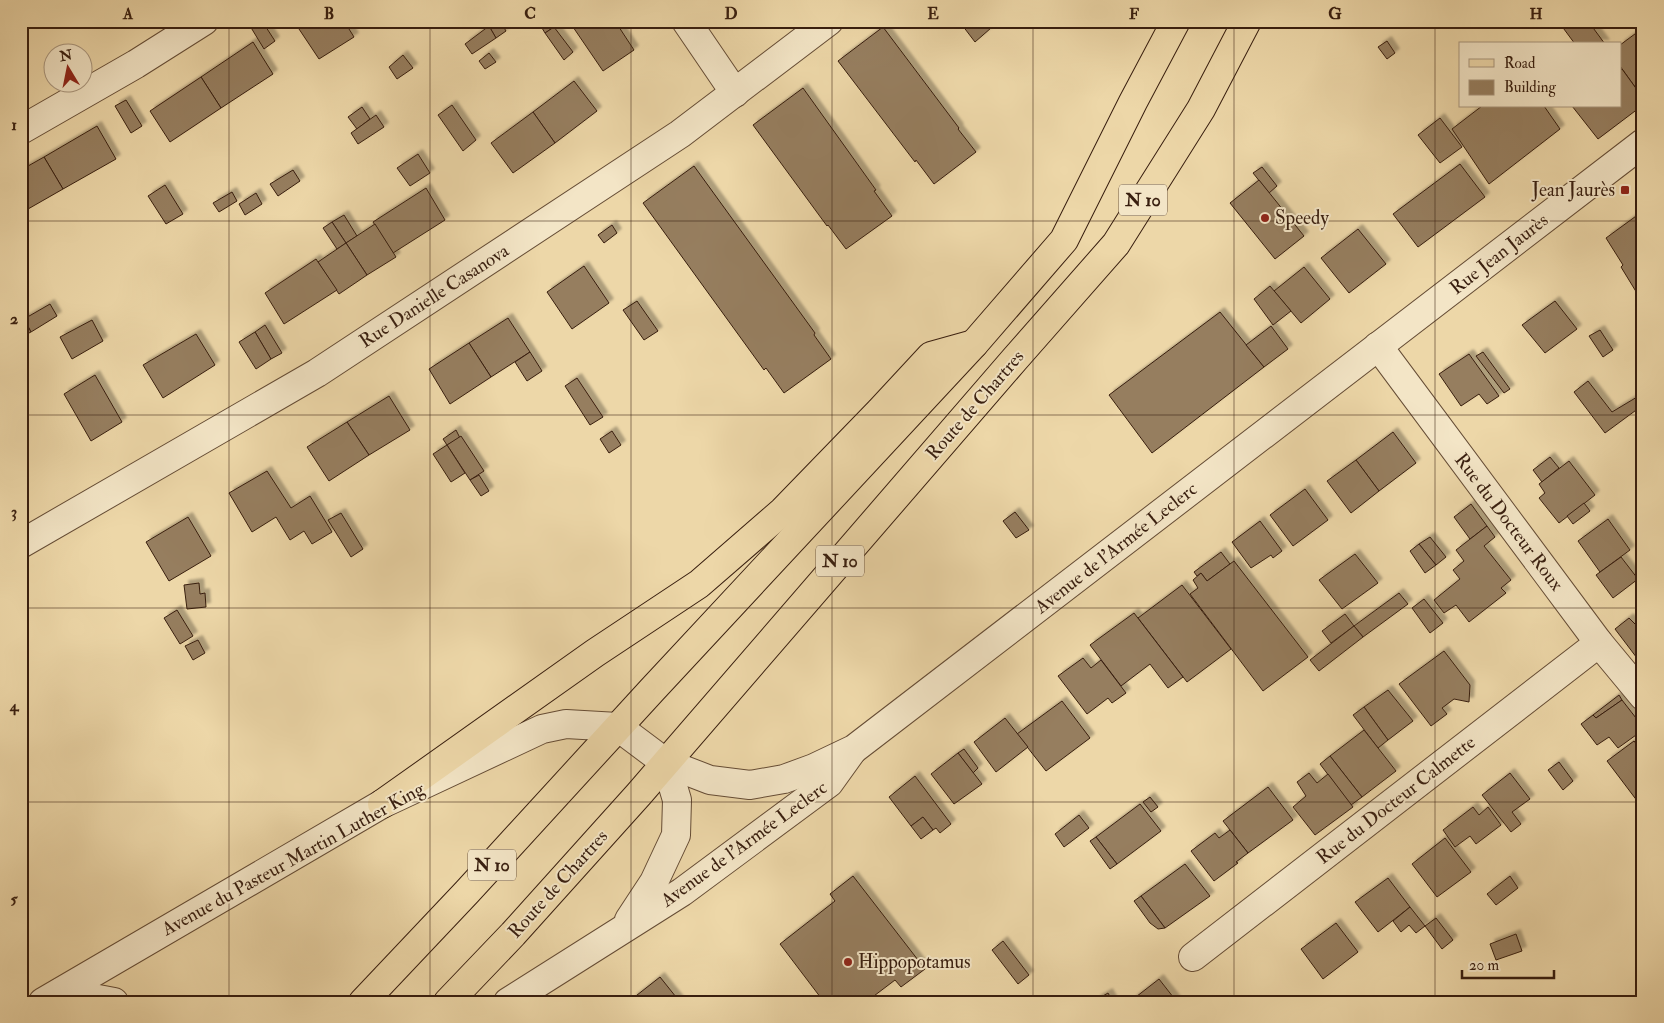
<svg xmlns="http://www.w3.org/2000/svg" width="1664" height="1023" font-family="'IM FELL Double Pica',serif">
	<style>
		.building { fill: #967e5f; stroke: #381e0f; filter: url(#shadow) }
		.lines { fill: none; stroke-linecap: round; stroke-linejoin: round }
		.minor-casing { stroke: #654c35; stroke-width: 30 }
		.major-casing { stroke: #381e0f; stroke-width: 30 }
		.minor { stroke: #f3e5c6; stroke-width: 28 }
		.major { stroke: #edd7a8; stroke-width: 28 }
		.grid { fill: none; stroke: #381e0f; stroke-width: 1; stroke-opacity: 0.55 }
		.poi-dot { fill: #8f2418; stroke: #f3e5c6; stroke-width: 2 }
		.labels { text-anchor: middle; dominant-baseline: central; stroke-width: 4; stroke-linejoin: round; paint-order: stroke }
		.shield { fill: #f3e5c6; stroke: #705a46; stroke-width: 1 }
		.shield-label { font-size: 18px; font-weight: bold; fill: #381e0f }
		.poi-label { font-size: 19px; fill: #381e0f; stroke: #f3e5c6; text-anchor: start }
		.street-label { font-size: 19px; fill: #381e0f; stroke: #f3e5c6 }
		.neatline { fill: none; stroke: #381e0f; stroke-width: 2 }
		.grid-label { font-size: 16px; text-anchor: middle; font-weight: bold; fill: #381e0f }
	</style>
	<defs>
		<filter id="shadow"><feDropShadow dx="4.5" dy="-4.5" stdDeviation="1" flood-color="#0004"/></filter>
	</defs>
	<rect width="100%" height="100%" fill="#edd7a8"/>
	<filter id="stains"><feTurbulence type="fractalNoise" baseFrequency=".004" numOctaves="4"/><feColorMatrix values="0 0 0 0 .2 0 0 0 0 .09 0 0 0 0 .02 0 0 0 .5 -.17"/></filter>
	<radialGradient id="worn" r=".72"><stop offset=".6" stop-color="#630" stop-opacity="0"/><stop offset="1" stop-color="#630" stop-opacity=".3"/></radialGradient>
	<g class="building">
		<path d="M247,21H262L275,41L264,49Z"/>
		<path d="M304,21H344L354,37L319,59L297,26Z"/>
		<path d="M486,21H500L506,31L496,38Z"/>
		<path d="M542,21H549L554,27L545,33L539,23Z"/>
		<path d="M581,21H615L634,50L603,71L573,27Z"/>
		<path d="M959,21H999L975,42Z"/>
		<path d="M1558,21H1588L1605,44H1575Z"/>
		<path d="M489,26L496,38L472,54L465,44Z"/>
		<path d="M554,27L573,52L564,60L545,33Z"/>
		<path d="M883,27L959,128L958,129L976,152L934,184L916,160L915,162L838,61Z"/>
		<path d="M1643,28V98L1620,66V45Z"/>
		<path d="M1387,41L1395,53L1387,59L1378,47Z"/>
		<path d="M253,42L273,74L221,108L201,77Z"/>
		<path d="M489,53L496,62L485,69L479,61Z"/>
		<path d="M403,55L413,68L397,79L389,67Z"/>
		<path d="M1622,69L1643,98V105L1598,139L1572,106H1620V70Z"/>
		<path d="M201,77L221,108L170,142L150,111Z"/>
		<path d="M574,81L597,111L555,143L533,112Z"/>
		<path d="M803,88L876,190L874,191L892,216L846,249L828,225L827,226L753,125Z"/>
		<path d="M126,100L142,126L131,133L115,106Z"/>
		<path d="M452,105L476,140L463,151L438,115Z"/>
		<path d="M1482,106H1544L1560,129L1489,184L1452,129Z"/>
		<path d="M362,107L370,119L357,129L348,117Z"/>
		<path d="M533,112L555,143L513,173L491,143Z"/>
		<path d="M376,115L384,127L358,144L351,133Z"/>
		<path d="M1440,118L1462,147L1440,163L1418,135Z"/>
		<path d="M97,126L116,159L63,189L44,157Z"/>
		<path d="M418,154L430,173L410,186L397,168Z"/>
		<path d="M44,157L63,189L21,213V170Z"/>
		<path d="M1460,164L1485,197L1418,247L1393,214Z"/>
		<path d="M694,166L815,333L814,335L831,359L784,393L766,368L764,370L643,203Z"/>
		<path d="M1262,167L1277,186L1269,193L1253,173Z"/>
		<path d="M293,170L300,181L278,196L270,184Z"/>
		<path d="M1259,180L1304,236L1275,259L1230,203Z"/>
		<path d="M165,185L183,214L166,224L148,196Z"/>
		<path d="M426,188L445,220L393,253L373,222Z"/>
		<path d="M232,192L237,201L219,212L213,203Z"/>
		<path d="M256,193L262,204L245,215L239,204Z"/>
		<path d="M1643,211V303L1621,267L1623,265L1606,238Z"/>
		<path d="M344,215L357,236L346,243L332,222Z"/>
		<path d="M332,222L346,243L337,249L323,228Z"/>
		<path d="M375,224L396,257L367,275L346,243Z"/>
		<path d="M612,225L617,233L604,243L598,235Z"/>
		<path d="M1358,229L1386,264L1349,293L1321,258Z"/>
		<path d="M346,243L367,275L339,294L318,262Z"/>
		<path d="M316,259L337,290L284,324L265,293Z"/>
		<path d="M584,266L609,303L572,329L547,292Z"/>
		<path d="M1304,267L1330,299L1301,323L1274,291Z"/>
		<path d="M1270,286L1291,311L1273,325L1254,299Z"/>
		<path d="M637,301L658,331L644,340L623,310Z"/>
		<path d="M1555,301L1577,329L1545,353L1522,325Z"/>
		<path d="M50,304L57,316L31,332L24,319Z"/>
		<path d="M1220,312L1264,367L1152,453L1109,395Z"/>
		<path d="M21,313L31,332L21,337Z"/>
		<path d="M508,318L530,352L491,377L469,343Z"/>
		<path d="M92,320L103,341L72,359L60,337Z"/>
		<path d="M265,325L282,353L271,359L255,332Z"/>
		<path d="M1271,326L1288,349L1264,367L1246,345Z"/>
		<path d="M1600,330L1613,350L1603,357L1589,336Z"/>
		<path d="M255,332L271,359L256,369L239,342Z"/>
		<path d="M196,334L215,365L163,398L143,365Z"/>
		<path d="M469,343L491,377L450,404L429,369Z"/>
		<path d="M530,352L542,371L527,381L515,362Z"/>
		<path d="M1483,352L1510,389L1504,393L1476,356Z"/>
		<path d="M1469,354L1499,396L1487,404L1479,394L1461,406L1439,374Z"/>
		<path d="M95,375L122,422L91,441L64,394Z"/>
		<path d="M577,378L603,417L590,425L565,386Z"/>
		<path d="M1588,381L1612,412L1642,394L1643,405L1605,433L1574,392Z"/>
		<path d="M389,396L410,430L369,455L347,422Z"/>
		<path d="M347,422L369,455L329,481L307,447Z"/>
		<path d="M456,430L460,438L447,445L443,439Z"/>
		<path d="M612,431L621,445L609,453L600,439Z"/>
		<path d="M1393,432L1416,463L1379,491L1356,460Z"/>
		<path d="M461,436L484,471L470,480L447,445Z"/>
		<path d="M447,445L465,473L451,482L433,454Z"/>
		<path d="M1550,457L1559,468L1542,482L1533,470Z"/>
		<path d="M1356,460L1379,491L1351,513L1327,481Z"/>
		<path d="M1569,461L1595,495L1559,523L1539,498L1545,493L1539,484Z"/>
		<path d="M267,471L291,508L310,496L332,532L312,544L304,531L290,540L276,517L252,532L229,493Z"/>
		<path d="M479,475L489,491L481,496L470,480Z"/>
		<path d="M1305,489L1328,520L1293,546L1270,515Z"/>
		<path d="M1584,503L1590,511L1573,524L1567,516Z"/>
		<path d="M1471,504L1487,526L1470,539L1454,517Z"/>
		<path d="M1015,512L1029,530L1016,538L1003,521Z"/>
		<path d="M341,513L363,549L351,557L328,520Z"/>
		<path d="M188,517L211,556L169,581L146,542Z"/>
		<path d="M1608,519L1630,550L1600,572L1578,541Z"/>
		<path d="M1260,521L1282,551L1273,558L1271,555L1251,568L1232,542Z"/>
		<path d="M1487,526L1495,537L1484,546L1511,580L1501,588L1506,593L1469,622L1456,605L1444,613L1434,600L1460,579L1453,570L1464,561L1456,550Z"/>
		<path d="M1430,537L1446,557L1436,565L1419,544Z"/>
		<path d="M1419,544L1436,565L1425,573L1410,551Z"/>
		<path d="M1221,552L1230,564L1207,581L1201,573L1197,576L1194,572Z"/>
		<path d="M1355,554L1378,583L1342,609L1319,580Z"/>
		<path d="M1621,557L1638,579L1613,598L1596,575Z"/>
		<path d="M1234,561L1308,657L1263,691L1190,594L1198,588L1193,580L1201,573L1207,581Z"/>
		<path d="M199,583L200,594L205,593L206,607L187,609L184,585Z"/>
		<path d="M1182,585L1231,649L1187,682L1138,618Z"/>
		<path d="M1399,593L1408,604L1363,637L1354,626Z"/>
		<path d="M1424,599L1443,623L1430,633L1412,608Z"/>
		<path d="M177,610L193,636L180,644L164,618Z"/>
		<path d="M1134,613L1183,677L1168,688L1150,664L1121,686L1090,645Z"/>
		<path d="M1345,614L1354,626L1331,643L1322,631Z"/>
		<path d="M1629,618L1636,625L1643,620V666L1615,629Z"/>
		<path d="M1354,626L1363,637L1319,671L1310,660Z"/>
		<path d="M198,640L205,653L193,660L185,646Z"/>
		<path d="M1444,651L1470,685L1469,702L1454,699L1442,708L1447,714L1431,726L1399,684Z"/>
		<path d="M1083,658L1091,668L1101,660L1126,693L1112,703L1108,698L1087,714L1058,676Z"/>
		<path d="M1388,690L1413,721L1388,740L1364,707Z"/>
		<path d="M1619,695L1622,700L1596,718L1593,715Z"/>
		<path d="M1622,700L1643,727V730L1618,748L1609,737L1597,745L1581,724L1593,715L1596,718Z"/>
		<path d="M1062,701L1090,738L1046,771L1017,734Z"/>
		<path d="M1364,707L1388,740L1378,748L1353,715Z"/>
		<path d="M1005,718L1028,747L996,772L974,742Z"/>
		<path d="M1364,730L1396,771L1362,797L1330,756Z"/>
		<path d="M1634,741L1643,752V799L1638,802L1607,761Z"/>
		<path d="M964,749L978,768L973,773L958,753Z"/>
		<path d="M958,753L982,784L954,804L931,774Z"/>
		<path d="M1330,756L1362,797L1351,805L1320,764Z"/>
		<path d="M1559,762L1573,781L1563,790L1548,770Z"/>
		<path d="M1309,773L1317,783L1328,774L1353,807L1315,835L1293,807L1306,796L1297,782Z"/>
		<path d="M1510,773L1530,799L1512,812L1521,824L1511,832L1482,795Z"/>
		<path d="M915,776L951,824L940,833L936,828L933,830L923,817L911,826L889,797Z"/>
		<path d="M1268,787L1293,820L1248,853L1223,821Z"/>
		<path d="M1150,797L1158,807L1151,812L1143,802Z"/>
		<path d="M1140,804L1161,831L1117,864L1096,837Z"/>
		<path d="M1473,807L1479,815L1488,807L1501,825L1476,844L1470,836L1455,847L1443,830Z"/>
		<path d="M1079,815L1089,828L1064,847L1055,834Z"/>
		<path d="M923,817L933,830L921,839L911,826Z"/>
		<path d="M1230,830L1248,853L1236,862L1238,863L1214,881L1191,851L1215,833L1219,838Z"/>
		<path d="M1096,837L1117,864L1110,869L1090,841Z"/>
		<path d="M1445,838L1471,872L1437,897L1412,864Z"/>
		<path d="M1185,864L1210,896L1165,928L1141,896Z"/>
		<path d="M853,876L925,969L901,987L895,980L866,1002H824L780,944L835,901L830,894Z"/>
		<path d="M1510,876L1518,888L1496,905L1487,894Z"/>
		<path d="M1388,878L1410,907L1378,932L1355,902Z"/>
		<path d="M1141,896L1165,928L1158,929L1150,923L1134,901Z"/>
		<path d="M1410,907L1425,926L1416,933L1409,925L1401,932L1393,921Z"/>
		<path d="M1436,918L1453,940L1442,949L1425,926Z"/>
		<path d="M1336,923L1358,952L1323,979L1301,949Z"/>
		<path d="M1516,934L1522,951L1496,960L1490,944Z"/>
		<path d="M1003,941L1029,975L1018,984L992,950Z"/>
		<path d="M660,977L680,1002H634L632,999Z"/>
		<path d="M1159,979L1177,1002H1134L1132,1000Z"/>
		<path d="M1108,993L1113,1002H1098L1096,1000Z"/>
	</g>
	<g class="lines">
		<g class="minor-casing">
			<g id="minor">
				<path d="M686,21L735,93"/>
				<path d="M21,130L136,64L204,21"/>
				<path d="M1378,346L1599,643L1643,696"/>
				<path d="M21,544L317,373L680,134L829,21"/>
				<path d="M629,920L654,882L676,835L677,800L666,763"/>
				<path d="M1193,957L1599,643"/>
				<path d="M61,992L114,1002"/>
				<path d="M43,1002L382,804L542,729L566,724L618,727L666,763L710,780L750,785L784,779L814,768L854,749L1643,143"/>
				<path d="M508,1002L682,892L829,783L852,751"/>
			</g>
		</g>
		<g class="major-casing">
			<g id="major">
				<path d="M382,804L595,653L699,584L783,511L880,411L931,356L974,344"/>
				<path d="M363,1002L467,892L652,690L974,344L1064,240L1133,102L1176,21"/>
				<path d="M448,1002L513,934L639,794L1014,360L1116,244L1201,109L1247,21"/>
			</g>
		</g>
		<use href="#minor" class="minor"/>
		<use href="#major" class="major"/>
	</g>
	<path class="grid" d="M229,21V1002M430,21V1002M631,21V1002M832,21V1002M1033,21V1002M1234,21V1002M1435,21V1002M21,221H1643M21,415H1643M21,608H1643M21,802H1643"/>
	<g class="poi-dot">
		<rect x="1620" y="185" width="10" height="10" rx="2.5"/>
		<circle cx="1265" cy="218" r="5"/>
		<circle cx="848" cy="962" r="5"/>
	</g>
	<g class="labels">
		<g class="shield">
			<rect x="1119" y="184.5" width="48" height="31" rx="4"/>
			<rect x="816" y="545.5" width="48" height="31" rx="4"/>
			<rect x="468" y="849.5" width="48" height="31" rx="4"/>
		</g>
		<g class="shield-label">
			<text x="1143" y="200">N 10</text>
			<text x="840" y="561">N 10</text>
			<text x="492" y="865">N 10</text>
		</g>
		<g class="poi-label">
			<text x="1615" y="190" text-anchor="end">Jean Jaurès</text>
			<text x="1275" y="218">Speedy</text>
			<text x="858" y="962">Hippopotamus</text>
		</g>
		<g class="street-label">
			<text transform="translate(1499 254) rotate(-38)">Rue Jean Jaurès</text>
			<text transform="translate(434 296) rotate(-33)">Rue Danielle Casanova</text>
			<text transform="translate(975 405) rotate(-49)">Route de Chartres</text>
			<text transform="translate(1509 522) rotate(53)">Rue du Docteur Roux</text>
			<text transform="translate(1116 548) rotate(-38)">Avenue de l'Armée Leclerc</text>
			<text transform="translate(1396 800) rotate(-38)">Rue du Docteur Calmette</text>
			<text transform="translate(744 844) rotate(-36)">Avenue de l'Armée Leclerc</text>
			<text transform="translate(293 859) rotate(-29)">Avenue du Pasteur Martin Luther King</text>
			<text transform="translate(558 884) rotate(-48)">Route de Chartres</text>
		</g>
	</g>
	<rect width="1664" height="1023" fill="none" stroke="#edd7a8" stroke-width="55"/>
	<rect x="1459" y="42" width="162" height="65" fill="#f3e5c6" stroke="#a8957d"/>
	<rect x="1469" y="59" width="25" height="8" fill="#edd7a8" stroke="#a8957d"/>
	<text x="1504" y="68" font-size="15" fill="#381e0f">Road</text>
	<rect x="1469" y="80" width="25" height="15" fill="#967e5f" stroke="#a8957d"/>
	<text x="1504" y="92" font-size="15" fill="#381e0f">Building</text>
	<g transform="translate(68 68) rotate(350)"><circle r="24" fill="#f3e5c6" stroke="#a8957d"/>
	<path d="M0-4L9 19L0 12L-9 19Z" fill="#8f2418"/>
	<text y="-8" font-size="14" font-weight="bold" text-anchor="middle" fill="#381e0f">N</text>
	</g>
	<path d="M1462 970v8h92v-8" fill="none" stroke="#381e0f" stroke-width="2.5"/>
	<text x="1469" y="970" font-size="15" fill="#381e0f" stroke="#f3e5c6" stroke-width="4" paint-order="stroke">20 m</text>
	<rect x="28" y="28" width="1608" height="968" class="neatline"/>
	<g class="grid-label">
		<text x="128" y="19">A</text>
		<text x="329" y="19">B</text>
		<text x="530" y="19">C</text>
		<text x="731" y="19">D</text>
		<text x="933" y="19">E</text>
		<text x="1134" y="19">F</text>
		<text x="1335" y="19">G</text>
		<text x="1536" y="19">H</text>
		<text x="14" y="130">1</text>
		<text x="14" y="324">2</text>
		<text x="14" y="517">3</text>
		<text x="14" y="711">4</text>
		<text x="14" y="904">5</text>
	</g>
	<rect width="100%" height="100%" filter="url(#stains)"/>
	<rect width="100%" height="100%" fill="url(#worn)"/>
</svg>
